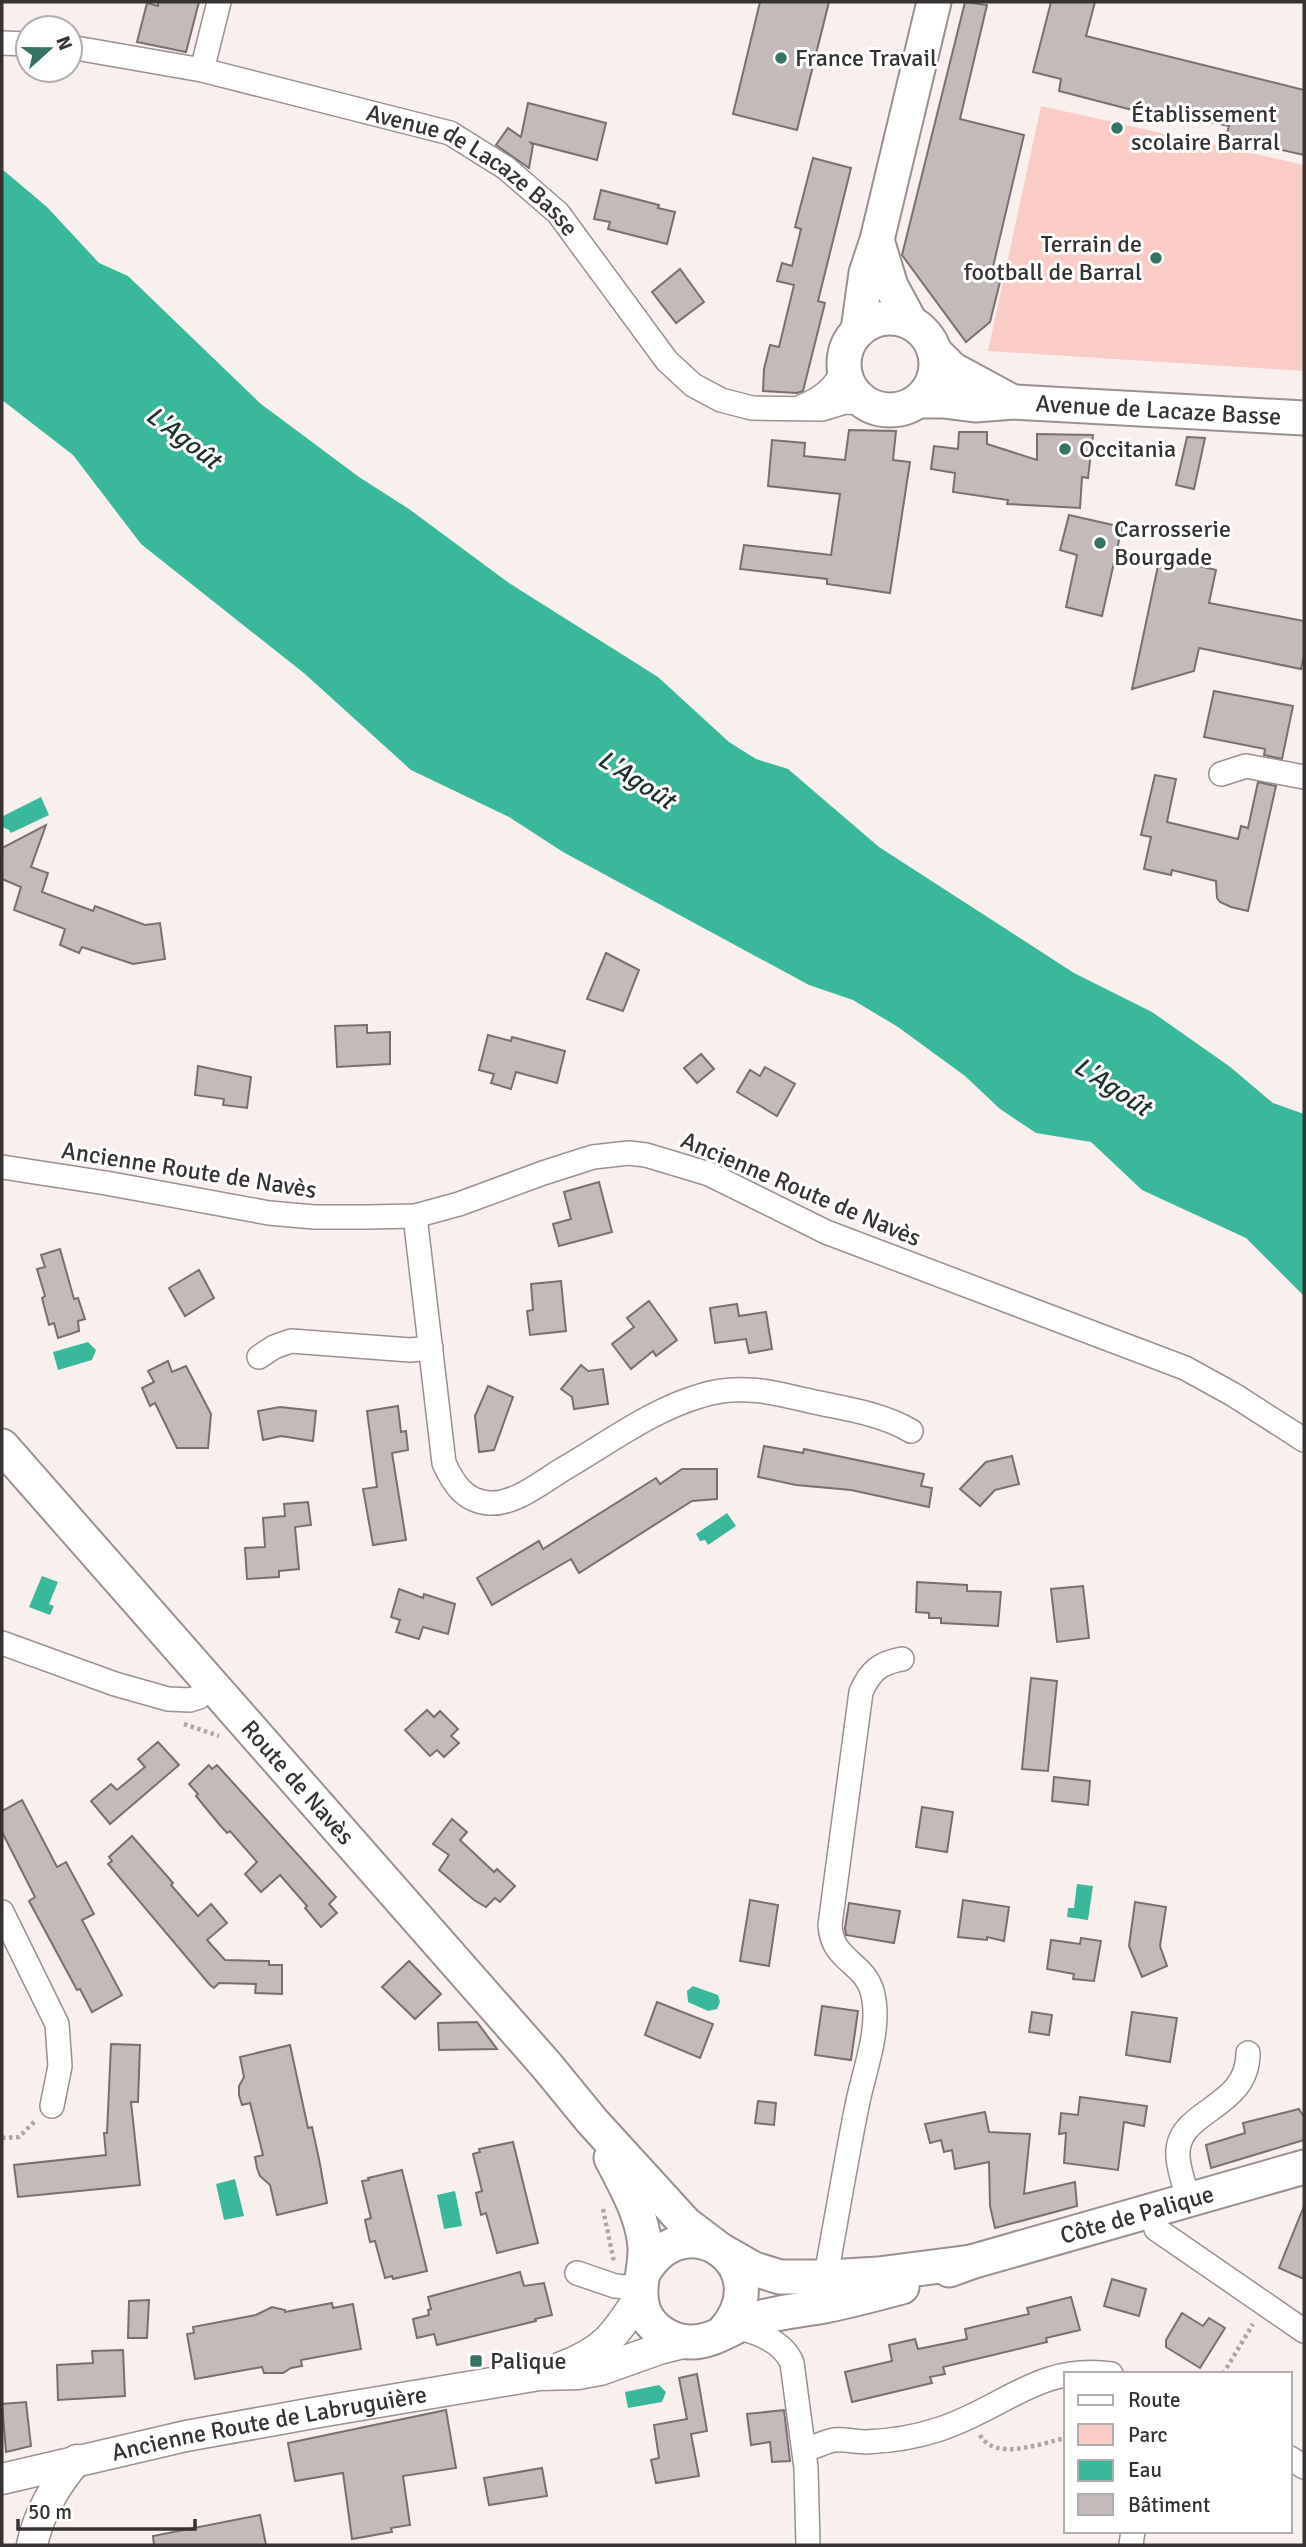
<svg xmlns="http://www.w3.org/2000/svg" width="1306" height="2547" font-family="Signika,sans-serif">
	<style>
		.green { fill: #fbccc6 }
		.water { fill: #3ab89b }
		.building { fill: #c3bab9; stroke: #786f6e; stroke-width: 2 }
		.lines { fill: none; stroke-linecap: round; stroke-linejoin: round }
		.minor-casing { stroke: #99908f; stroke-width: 26 }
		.tertiary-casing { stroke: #99908f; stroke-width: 33 }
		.secondary-casing { stroke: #99908f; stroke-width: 37 }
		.path { stroke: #ada6a4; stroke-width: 4.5; stroke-dasharray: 3.5 3.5; stroke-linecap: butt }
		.minor { stroke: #fff; stroke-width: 23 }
		.tertiary { stroke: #fff; stroke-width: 30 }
		.secondary { stroke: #fff; stroke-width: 33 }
		.poi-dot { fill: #347464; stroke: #fff; stroke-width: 2.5 }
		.labels { text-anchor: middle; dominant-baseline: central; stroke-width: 6; stroke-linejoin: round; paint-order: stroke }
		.poi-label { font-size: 24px; fill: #363231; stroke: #fff; text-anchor: start }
		.street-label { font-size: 24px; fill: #363231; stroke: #fff }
		.water-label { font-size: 26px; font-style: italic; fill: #1c312b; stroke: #fff }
	</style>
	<rect width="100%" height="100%" fill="#f9f0ee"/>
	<path class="green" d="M1041,106L1304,165V371L988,351Z"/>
	<g class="water">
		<path d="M2,169L47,207L99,263L128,276L261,404L359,477L409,509L509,583L658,677L729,742L756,759L788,769L879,847L1074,973L1152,1012L1229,1066L1273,1103L1304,1114V1296L1246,1238L1142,1190L1091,1142L1036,1133L1000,1109L965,1076L898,1027L853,1000L809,985L563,852L509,817L411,770L305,674L141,544L73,455L2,400Z"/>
		<path d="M41,797L49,815L11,833L9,830L2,827L3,816Z"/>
		<path d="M88,1342L96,1350L92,1360L58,1370L53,1352Z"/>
		<path d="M727,1513L736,1526L708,1545L705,1540L700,1541L696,1534Z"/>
		<path d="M42,1576L58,1582L49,1604L54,1606L50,1615L29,1607Z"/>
		<path d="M1077,1884L1093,1886L1088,1920L1067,1917L1068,1908H1074Z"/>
		<path d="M693,1986L718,1995L720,2002L717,2009L708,2011L688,2002L687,1991Z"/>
		<path d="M235,2179L244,2216L224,2220L216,2184Z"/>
		<path d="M455,2191L462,2226L444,2229L437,2195Z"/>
		<path d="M659,2385L666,2392L662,2402L628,2408L625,2392Z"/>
	</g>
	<g class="building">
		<path d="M158,2H199L186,52L137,42L147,3L158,6Z"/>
		<path d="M760,2H829L797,130L733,114Z"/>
		<path d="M965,2L987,5L960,119L1024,135L992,271L1002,274L990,322L966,342L902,255Z"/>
		<path d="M1051,2H1095L1086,36L1304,90V155L1226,137L1229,126L1141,108L1140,112L1059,91L1061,79L1033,72Z"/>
		<path d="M528,103L606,123L597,160L531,143L533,145L529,168L496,145L508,128L521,137Z"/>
		<path d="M813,158L851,168L818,301L825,303L803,391L797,393L763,391L764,369L770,345L779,347L794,285L777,281L782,263L792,266L801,229L795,227Z"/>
		<path d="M601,190L659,205L658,208L675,212L667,244L608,229L610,222L594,219Z"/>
		<path d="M680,269L704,302L676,323L652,292Z"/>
		<path d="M849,430L896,431L893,460L910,462L890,593L827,584V579L740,569L744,545L831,555L840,494L768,486L772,440L805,443L804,456L845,460Z"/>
		<path d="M959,432H987V444L1037,460V434L1093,435L1088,478L1082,477L1080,508L1007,504L1008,500L953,492L955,473L931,469L934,446L958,449Z"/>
		<path d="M1187,437L1205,438L1194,489L1176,485Z"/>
		<path d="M1069,515L1122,527L1102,616L1066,607L1077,555L1060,550Z"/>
		<path d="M1159,561L1177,565L1178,561L1216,570L1209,603L1304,621V656L1301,669L1199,648L1194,671L1132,689Z"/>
		<path d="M1214,691L1293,706L1282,759L1264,755L1265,749L1204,737Z"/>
		<path d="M1155,775L1176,779L1167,822L1238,839L1241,826L1248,828L1258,782L1276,786L1248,911L1231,907L1220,902L1217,898L1216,881L1172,870L1171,875L1144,869L1151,837L1141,835Z"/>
		<path d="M46,825L31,867L48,873L42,892L93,911L95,906L145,925L160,923L165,959L133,964L82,947L79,953L60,945L65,929L14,910L21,887L2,879V848Z"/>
		<path d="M606,953L639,970L623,1011L587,999Z"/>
		<path d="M367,1025V1033L390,1032V1064L337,1067L335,1026Z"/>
		<path d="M488,1035L511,1041L512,1037L565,1051L557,1083L516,1072L511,1089L491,1083L494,1074L479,1070Z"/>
		<path d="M701,1054L714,1069L697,1083L684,1068Z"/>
		<path d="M198,1066L251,1077L247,1108L223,1105L224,1099L195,1095Z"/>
		<path d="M765,1067L795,1084L777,1116L737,1092L750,1070L760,1076Z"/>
		<path d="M599,1182L612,1232L559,1246L553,1224L571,1219L564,1192Z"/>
		<path d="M60,1249L74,1299L78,1298L85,1319L78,1321L79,1331L58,1338L54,1323L49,1325L42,1298L45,1296L37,1269L45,1267L41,1255Z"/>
		<path d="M199,1270L214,1298L185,1316L169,1288Z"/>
		<path d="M561,1281L566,1331L530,1335L527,1311L533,1310L531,1284Z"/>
		<path d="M649,1301L677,1340L656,1356L653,1351L631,1369L612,1344L634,1327L627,1318Z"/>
		<path d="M737,1304L739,1316L766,1312L772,1349L749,1353L746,1339L715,1343L710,1308Z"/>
		<path d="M168,1361L172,1372L186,1366L211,1414L208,1448H177L155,1403L150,1406L142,1388L154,1382L148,1371Z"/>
		<path d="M581,1365L588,1371L603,1369L608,1404L574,1409L572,1397L561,1389Z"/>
		<path d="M488,1386L513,1397L494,1450L479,1452L475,1416Z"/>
		<path d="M398,1406L401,1432L406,1431L408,1450L392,1453L406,1540L373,1545L363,1489L377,1487L367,1411Z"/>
		<path d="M280,1407L316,1411L313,1441L281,1436L263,1440L258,1411Z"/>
		<path d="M764,1446L803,1453L804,1449L924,1474L921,1486L932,1488L929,1507L851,1490L796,1485L758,1477Z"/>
		<path d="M1012,1456L1019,1484L995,1490L980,1506L960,1489L986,1462Z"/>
		<path d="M682,1469H717V1499L692,1501L579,1573L571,1559L492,1605L477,1578L539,1541L543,1549L656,1478L660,1484Z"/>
		<path d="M308,1502L311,1525L295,1527L299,1569L279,1571V1577L247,1579L245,1548L265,1547L263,1518L285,1516L284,1504Z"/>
		<path d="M917,1582L967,1585V1591L1001,1592L998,1626L941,1623V1618H929V1613L916,1612Z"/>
		<path d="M1083,1586L1089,1638L1057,1642L1051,1589Z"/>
		<path d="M399,1589L423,1598L424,1594L455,1604L448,1634L423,1627L419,1639L396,1632L400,1620L391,1617Z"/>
		<path d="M1031,1678L1057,1681L1048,1771L1022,1769Z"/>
		<path d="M427,1710L434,1717L440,1711L458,1729L451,1736L459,1743L444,1757L437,1750L430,1756L405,1730Z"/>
		<path d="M158,1742L179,1765L110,1824L91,1801L111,1784L117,1790L145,1767L138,1759Z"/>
		<path d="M209,1765L212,1769L217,1765L336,1897L329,1904L337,1913L321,1927L305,1908L307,1906L280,1875L261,1892L245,1874L257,1862L230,1831L227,1833L219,1824L196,1796L198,1794L189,1784Z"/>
		<path d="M1054,1777L1090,1781L1088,1805L1052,1801Z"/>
		<path d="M22,1800L57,1867L66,1862L94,1914L82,1920L122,1995L92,2012L80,1989L77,1990L29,1901L35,1897L2,1832V1811Z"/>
		<path d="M922,1807L953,1812L947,1852L916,1847Z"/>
		<path d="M452,1819L467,1832L460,1840L494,1872L497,1869L515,1886L500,1902L495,1898L486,1907L474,1900L439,1870L449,1855L433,1844Z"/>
		<path d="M132,1836L173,1883L171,1885L198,1916L211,1904L227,1923L207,1940L225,1960L269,1961V1965H282V1994L255,1993L256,1984L219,1983L214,1988L210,1985L108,1864L112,1861L109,1857Z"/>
		<path d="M750,1900L778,1905L769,1966L740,1961Z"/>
		<path d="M963,1900L1009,1907L1004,1941L987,1937V1940L958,1937Z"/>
		<path d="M1135,1902L1166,1907L1160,1946L1167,1966L1142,1977L1129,1946Z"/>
		<path d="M849,1903L900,1911L894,1943L846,1935L845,1928Z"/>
		<path d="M1081,1938L1101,1941L1094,1981L1073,1979L1074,1974L1047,1969L1051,1940L1080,1944Z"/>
		<path d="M409,1961L441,1994L415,2019L382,1987Z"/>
		<path d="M657,2002L713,2024L700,2058L645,2035Z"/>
		<path d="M822,2006L858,2011L851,2060L815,2055Z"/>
		<path d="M1032,2012L1052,2015L1049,2035L1029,2032Z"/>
		<path d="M1132,2012L1177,2018L1170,2062L1126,2055Z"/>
		<path d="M477,2022L497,2049L439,2050L438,2023Z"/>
		<path d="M111,2044L140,2045L138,2102H131L140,2185L18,2197L14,2165L106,2155L104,2133H107Z"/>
		<path d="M290,2045L308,2128L312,2127L319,2159L327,2203L277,2215L270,2185L260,2176L257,2168L255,2157L263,2155L250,2103L242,2105L239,2095V2086L244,2077L240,2057Z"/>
		<path d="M1080,2097L1147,2106L1144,2126L1124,2122L1118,2170L1064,2163L1066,2133L1059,2134L1061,2113L1078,2115Z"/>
		<path d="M758,2101L776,2103L774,2125L755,2123Z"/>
		<path d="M1299,2109L1304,2117V2140L1211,2168L1206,2145L1245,2133L1243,2123Z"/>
		<path d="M985,2112L989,2132L1030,2134L1024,2194L1075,2182L1077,2206L995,2228L990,2206L989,2162L955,2169L952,2150L944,2152L941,2140L930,2143L925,2124Z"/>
		<path d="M513,2142L538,2243L497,2253L486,2213L481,2215L476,2193L482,2191L473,2154L480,2152L479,2149Z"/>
		<path d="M402,2170L427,2271L393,2279L392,2276L385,2278L375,2241L370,2242L365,2220L371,2218L362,2181L369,2180L368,2178Z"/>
		<path d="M1304,2206V2279L1279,2268Z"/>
		<path d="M520,2272L524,2286L544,2283L552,2315L535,2319L536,2321L437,2345L434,2334L417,2338L413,2319L429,2315L428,2310L431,2309L428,2297Z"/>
		<path d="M1112,2279L1146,2289L1139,2316L1104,2306Z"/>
		<path d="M1071,2297L1080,2330L1046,2338L1047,2342L943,2367L945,2374L930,2377L932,2383L852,2402L845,2372L892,2361L889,2345L915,2339L918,2349L967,2339L965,2329L1029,2314L1027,2308Z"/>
		<path d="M149,2300L147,2338H128L129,2301Z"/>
		<path d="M332,2303L333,2308L353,2304L361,2349L301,2360L302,2366L291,2368L283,2373H264L262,2367L195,2379L187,2334L194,2333L193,2327L256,2315L272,2307L285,2310V2312Z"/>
		<path d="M1182,2313L1203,2326L1209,2318L1225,2328L1200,2368L1166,2347V2340Z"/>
		<path d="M123,2350L125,2396L58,2400L57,2365L93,2363L92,2351Z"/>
		<path d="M697,2374L707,2431L691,2434L699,2476L656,2483L651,2460L659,2458L654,2425L687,2419L679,2378Z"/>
		<path d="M26,2402L31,2446L6,2452L2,2404Z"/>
		<path d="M446,2410L456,2468L403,2476L410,2525L391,2528L392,2532L352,2539L343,2473L295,2481L288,2443Z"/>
		<path d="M784,2410L790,2461L772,2462L770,2442L751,2445L747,2414Z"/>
		<path d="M542,2468L547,2496L489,2505L484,2478Z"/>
		<path d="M260,2515L266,2545H154L153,2536Z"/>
	</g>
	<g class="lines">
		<g class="minor-casing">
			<g id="minor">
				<path d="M2,43L28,44"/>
				<path id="s1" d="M70,47L202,70L450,133L506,168L558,213L667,361L693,385L721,400L752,408L822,409L845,402L864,403"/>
				<path d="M202,70L219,2"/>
				<path d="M803,406C823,398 834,388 844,369"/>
				<path d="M1221,774L1246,766L1304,777"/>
				<path d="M2,1167L106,1183L269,1213L314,1217H367L415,1216L459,1204L543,1173L593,1157L629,1153L646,1155L709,1174L826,1232L1185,1368L1234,1395L1304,1440"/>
				<path d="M415,1216L444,1463C453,1483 464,1501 489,1503C515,1505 543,1481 565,1468C608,1443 652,1410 700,1396C715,1391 732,1389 748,1390C768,1390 790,1397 810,1401C845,1409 881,1413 911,1431"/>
				<path d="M259,1357L274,1347L291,1341L410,1350L431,1348"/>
				<path d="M2,1643L115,1684L168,1699L190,1700L199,1697L211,1686"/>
				<path d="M2,1912L57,2024L60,2066L52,2106"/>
				<path d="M1189,2200C1185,2187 1179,2172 1178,2157C1174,2109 1248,2111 1248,2053"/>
				<path d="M1151,2211L1156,2229L1304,2331"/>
				<path d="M577,2273L615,2286L641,2288"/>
				<path d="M828,2277V2264C838,2210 847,2155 858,2101C865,2069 879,2032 874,2000C869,1961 832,1964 830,1925L861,1692C870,1671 880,1663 902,1659"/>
				<path d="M734,2327C755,2331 783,2341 792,2363L806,2468L808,2545"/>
				<path d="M804,2449C815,2448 823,2442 834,2440C845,2439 856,2442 866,2442C892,2441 916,2437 940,2429C1004,2408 1039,2364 1111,2374"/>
				<path d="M1290,2458L1304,2467"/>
				<path d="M1131,2545L1133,2531"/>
			</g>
		</g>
		<g class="tertiary-casing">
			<g id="tertiary">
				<path d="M562,2367C607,2350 616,2333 641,2295"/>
				<path id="s2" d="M2,2479L186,2436L319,2412L539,2375L578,2374L600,2370L659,2349L687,2342"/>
				<path d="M32,2545C38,2515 56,2483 77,2460"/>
			</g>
		</g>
		<g class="secondary-casing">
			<g id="secondary">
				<path d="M877,240L891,286L911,323"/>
				<circle cx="890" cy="364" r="46"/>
				<path d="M858,330L866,273L877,240L934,2"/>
				<path d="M934,351L952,369L1011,401"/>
				<path id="s3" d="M919,401H943L975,405L1014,402L1304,418"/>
				<path id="s4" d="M2,1446L547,2066L592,2121L686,2224L719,2249L754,2269L780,2277H828L878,2274L971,2262"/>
				<path d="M611,2158C625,2185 643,2216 645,2247C646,2269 636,2290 644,2311C651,2329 671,2342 690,2342C713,2343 734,2325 755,2319C778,2312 801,2310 824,2306C850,2301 876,2294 902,2287"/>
				<path id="s5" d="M949,2270L971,2262L1304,2167"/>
				<path d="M644,2272C686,2200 780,2267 724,2331"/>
			</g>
		</g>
		<g class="path">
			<path d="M184,1724L219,1736"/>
			<path d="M2,2138L19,2137L36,2120"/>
			<path d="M603,2209L614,2262"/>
			<path d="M1223,2374L1253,2324"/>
			<path d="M980,2435C995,2462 1041,2443 1066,2438"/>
		</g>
		<use href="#minor" class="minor"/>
		<use href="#tertiary" class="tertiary"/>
		<use href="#secondary" class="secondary"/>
	</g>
	<g class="poi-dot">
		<circle cx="781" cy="58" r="7"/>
		<circle cx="1117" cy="128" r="7"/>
		<circle cx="1156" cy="258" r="7"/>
		<circle cx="1065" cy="449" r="7"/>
		<circle cx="1100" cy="543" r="7"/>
		<rect x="469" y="2354" width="14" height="14" rx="3.5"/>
	</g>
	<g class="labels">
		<g class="poi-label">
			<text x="795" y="58">France Travail</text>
			<text x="1131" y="114">Établissement<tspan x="1131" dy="28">scolaire Barral</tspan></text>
			<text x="1142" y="244" text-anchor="end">Terrain de<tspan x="1142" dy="28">football de Barral</tspan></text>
			<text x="1079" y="449">Occitania</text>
			<text x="1114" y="529">Carrosserie<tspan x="1114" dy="28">Bourgade</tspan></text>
			<text x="490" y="2361">Palique</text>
		</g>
		<g class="street-label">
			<text stroke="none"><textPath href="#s1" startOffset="427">Avenue de Lacaze Basse</textPath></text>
			<text stroke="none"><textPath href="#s3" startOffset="240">Avenue de Lacaze Basse</textPath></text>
			<text transform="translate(189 1170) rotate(9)">Ancienne Route de Navès</text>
			<text transform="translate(801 1189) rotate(23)">Ancienne Route de Navès</text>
			<text stroke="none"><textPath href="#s4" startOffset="448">Route de Navès</textPath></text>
			<text stroke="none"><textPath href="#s5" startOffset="196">Côte de Palique</textPath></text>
			<text stroke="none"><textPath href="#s2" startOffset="273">Ancienne Route de Labruguière</textPath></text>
		</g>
		<g class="water-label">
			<text transform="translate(183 438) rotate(37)">L'Agoût</text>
			<text transform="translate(636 780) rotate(33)">L'Agoût</text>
			<text transform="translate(1112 1087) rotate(33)">L'Agoût</text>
		</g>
	</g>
	<rect width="1306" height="2547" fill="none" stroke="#363231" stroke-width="7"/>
	<rect x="1064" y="2372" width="228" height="161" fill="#ffffff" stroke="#afadad" stroke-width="2"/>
	<rect x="1078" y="2395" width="35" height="10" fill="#ffffff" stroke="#afadad" stroke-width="2"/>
	<text x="1128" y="2407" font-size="21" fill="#363231">Route</text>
	<rect x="1078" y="2424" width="35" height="21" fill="#fbccc6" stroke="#afadad" stroke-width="2"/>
	<text x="1128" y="2442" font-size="21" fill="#363231">Parc</text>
	<rect x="1078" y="2460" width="35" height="21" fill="#3ab89b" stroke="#afadad" stroke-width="2"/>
	<text x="1128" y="2477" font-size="21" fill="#363231">Eau</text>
	<rect x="1078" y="2494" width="35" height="21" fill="#c3bab9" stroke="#afadad" stroke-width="2"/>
	<text x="1128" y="2512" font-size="21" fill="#363231">Bâtiment</text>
	<g transform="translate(49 49) rotate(69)"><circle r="33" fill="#ffffff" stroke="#afadad" stroke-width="2"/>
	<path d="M0-5L12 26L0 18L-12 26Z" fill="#347464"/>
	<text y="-10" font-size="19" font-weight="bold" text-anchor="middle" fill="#363231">N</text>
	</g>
	<path d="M18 2519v10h177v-10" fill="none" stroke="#363231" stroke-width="3.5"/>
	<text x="28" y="2519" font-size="21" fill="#363231" stroke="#ffffff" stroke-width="5" paint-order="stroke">50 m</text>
</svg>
